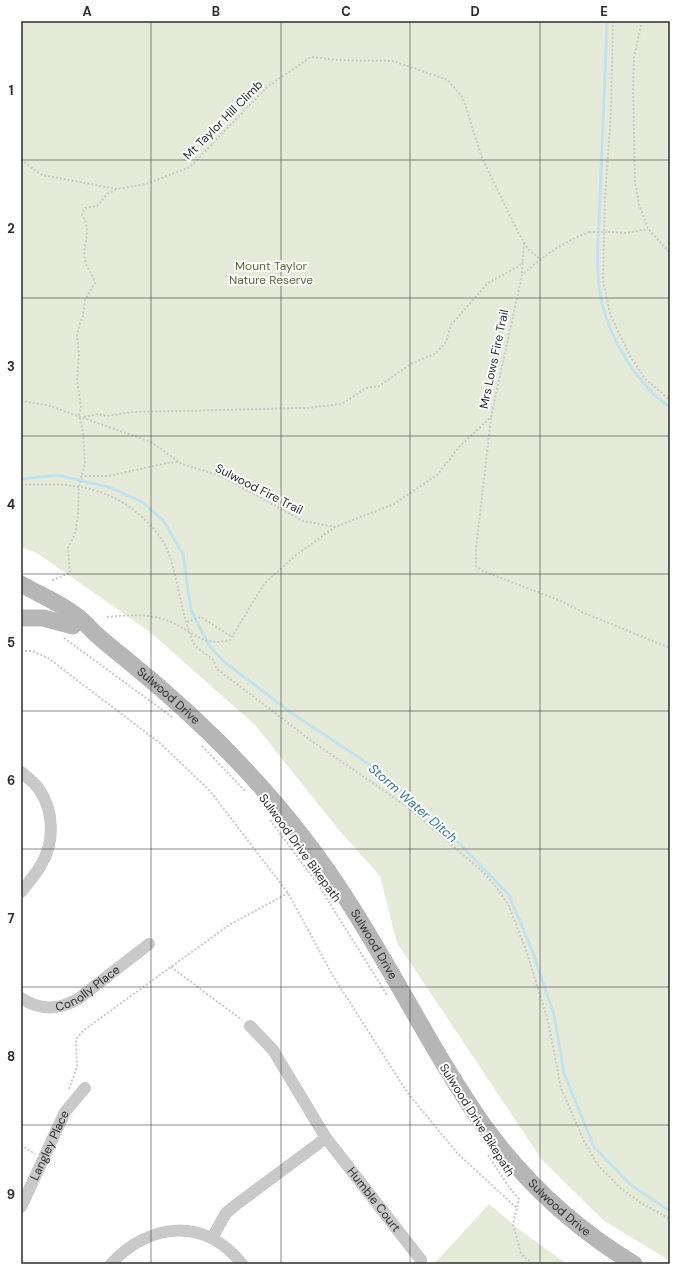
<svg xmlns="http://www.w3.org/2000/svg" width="691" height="1285" font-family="'DM Sans',sans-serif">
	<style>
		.green { fill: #e5ebd8 }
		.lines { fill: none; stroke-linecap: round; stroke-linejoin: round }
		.stream { stroke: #c3e2ec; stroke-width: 3 }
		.path { stroke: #c9c9c9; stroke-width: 2; stroke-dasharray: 2 2; stroke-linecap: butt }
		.street { stroke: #c9c9c9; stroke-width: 12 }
		.secondary { stroke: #b6b6b6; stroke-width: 17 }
		.path-bridge { stroke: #c9c9c9; stroke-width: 2; stroke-dasharray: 2 2; stroke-linecap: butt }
		.grid { fill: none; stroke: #2c2c2c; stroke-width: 1; stroke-opacity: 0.55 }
		.labels { text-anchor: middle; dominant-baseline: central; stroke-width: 4; stroke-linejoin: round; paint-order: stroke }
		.street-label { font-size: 12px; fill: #2c2c2c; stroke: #fff }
		.park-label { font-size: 12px; fill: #566938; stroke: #fff }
		.water-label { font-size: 13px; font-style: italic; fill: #377a91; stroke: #fff }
		.neatline { fill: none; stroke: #2c2c2c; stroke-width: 1.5 }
		.grid-label { font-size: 13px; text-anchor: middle; font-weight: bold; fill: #2c2c2c }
	</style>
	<rect width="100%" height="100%" fill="#fff"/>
	<g class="green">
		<path d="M21,21H670V1261L603,1220L542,1160L397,943L380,876L338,829L255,725L150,632L37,553L21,547Z"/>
		<path d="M489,1204L521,1231L567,1264H434Z"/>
	</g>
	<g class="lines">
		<g class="stream">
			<path d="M607,21C605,81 602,140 600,200C599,233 594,270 602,303C610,339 639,387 670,407"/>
			<path d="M21,479L57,475L108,487L141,501L163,520L183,554L191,610L208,644L222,660L290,712L382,773L459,843L509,895L532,950L554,1015L564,1073L594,1147L631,1185L670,1211"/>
		</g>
		<g class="path">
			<path d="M613,21L611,111L605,198L603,280L610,314L629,354L645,379L670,400"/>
			<path d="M642,21L634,57L633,87L635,182L639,204L648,229L670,253"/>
			<path d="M21,160L42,175L117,189L146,184L190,167L267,87L311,57L339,60L393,61L448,80L463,98L482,158L518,232L528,249L540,259"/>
			<path d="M608,232L626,233L648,229"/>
			<path d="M522,273L524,242"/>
			<path d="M21,401L47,405L151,442L182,464L221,476L303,521L335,527"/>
			<path d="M84,417L97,414L107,416L133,412L306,408L342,404L366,388L379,386L411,364L436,353L446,342L451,325L488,283L519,266L523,262"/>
			<path d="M491,418L476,549V566L483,571L561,601L584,613L670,648"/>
			<path d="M81,476H109L167,463L178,462"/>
			<path d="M21,485C68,483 106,484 143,518C154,528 164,540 169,554C179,583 181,614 193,642C196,649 206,653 211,658C214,661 215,665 217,669L313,742L409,808L483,872L497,888L508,904L527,953L548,1021L561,1088L584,1141L597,1164L620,1188L641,1203L670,1219"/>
			<path d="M52,580L70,573L68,548L75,534L78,516L79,486L85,463L83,432L79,415L81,407L77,380L79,354L77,336L80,323L83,316L85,300L95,283C93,275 87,268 85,260C82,243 93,232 82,215L85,208L97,206L108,193L116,190"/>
			<path d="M107,617C129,615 150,613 171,622C193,632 203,647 230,640L264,584L296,555L335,527L394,504L437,475L459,447L491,417L522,275C543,256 563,242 589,232"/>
			<path d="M187,622L201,617L232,637"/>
			<path d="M64,638L172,717"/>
			<path d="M21,651H32L48,658L161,744L210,791L288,893L333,976L407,1092L458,1154L518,1209"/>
			<path d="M202,746L246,792"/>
			<path d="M270,820L319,886L387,995"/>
			<path d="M171,967L242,1020"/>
			<path d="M69,1089L77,1067L76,1039L84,1030L229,925L288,893"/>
			<path d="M21,1145L35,1154"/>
			<path d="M488,1155L509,1187L519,1199L513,1224L521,1254L533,1264"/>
		</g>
		<g class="street">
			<path d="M21,772C27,777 34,782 39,789C54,811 55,842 41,865C36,874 28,883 21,892"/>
			<path id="s1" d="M21,998C41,1011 58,1010 78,999L149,944"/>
			<path id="s2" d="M326,1138L421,1260"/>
			<path id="s3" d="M21,1207L65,1112L85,1088"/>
			<path d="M212,1238L226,1213L237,1204L326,1138L273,1050L250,1026"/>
			<path d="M111,1264C150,1222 205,1217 242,1264"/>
		</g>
		<g class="secondary">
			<path id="s4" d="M21,584C40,595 61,603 78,617C85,622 91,630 98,636C107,644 117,652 127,660C212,729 290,809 349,903C396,976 434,1055 484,1126C524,1181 576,1229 634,1264"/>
			<path d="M21,618H43L73,626"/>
		</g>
		<path class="path-bridge" d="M589,232H608"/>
	</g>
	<path class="grid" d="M151,21V1264M281,21V1264M410,21V1264M540,21V1264M21,160H670M21,298H670M21,436H670M21,574H670M21,711H670M21,849H670M21,987H670M21,1125H670"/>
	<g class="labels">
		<g class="street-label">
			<text transform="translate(223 120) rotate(-45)">Mt Taylor Hill Climb</text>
			<text transform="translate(494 359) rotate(-78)">Mrs Lows Fire Trail</text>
			<text transform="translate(259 489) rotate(27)">Sulwood Fire Trail</text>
			<text stroke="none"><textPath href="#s4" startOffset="186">Sulwood Drive</textPath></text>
			<text transform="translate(300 848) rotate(54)">Sulwood Drive Bikepath</text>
			<text stroke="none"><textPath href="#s4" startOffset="510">Sulwood Drive</textPath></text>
			<text stroke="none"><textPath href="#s1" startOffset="74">Conolly Place</textPath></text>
			<text transform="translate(477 1120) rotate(58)">Sulwood Drive Bikepath</text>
			<text stroke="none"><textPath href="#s3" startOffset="68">Langley Place</textPath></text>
			<text stroke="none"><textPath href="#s2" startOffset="78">Humble Court</textPath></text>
			<text stroke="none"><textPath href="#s4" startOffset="834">Sulwood Drive</textPath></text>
		</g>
		<g class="park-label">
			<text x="271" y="266">Mount Taylor<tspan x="271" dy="14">Nature Reserve</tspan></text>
		</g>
		<g class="water-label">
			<text transform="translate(413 803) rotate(41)">Storm Water Ditch</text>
		</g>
	</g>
	<rect width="691" height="1285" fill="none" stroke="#ffffff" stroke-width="44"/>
	<rect x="22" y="22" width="647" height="1241" class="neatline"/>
	<g class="grid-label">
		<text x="87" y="16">A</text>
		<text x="216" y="16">B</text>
		<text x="346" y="16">C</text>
		<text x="475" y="16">D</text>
		<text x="604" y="16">E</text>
		<text x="11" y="95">1</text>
		<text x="11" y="233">2</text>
		<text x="11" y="371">3</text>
		<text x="11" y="509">4</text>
		<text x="11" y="647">5</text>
		<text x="11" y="785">6</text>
		<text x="11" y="923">7</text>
		<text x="11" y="1061">8</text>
		<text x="11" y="1199">9</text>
	</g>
</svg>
